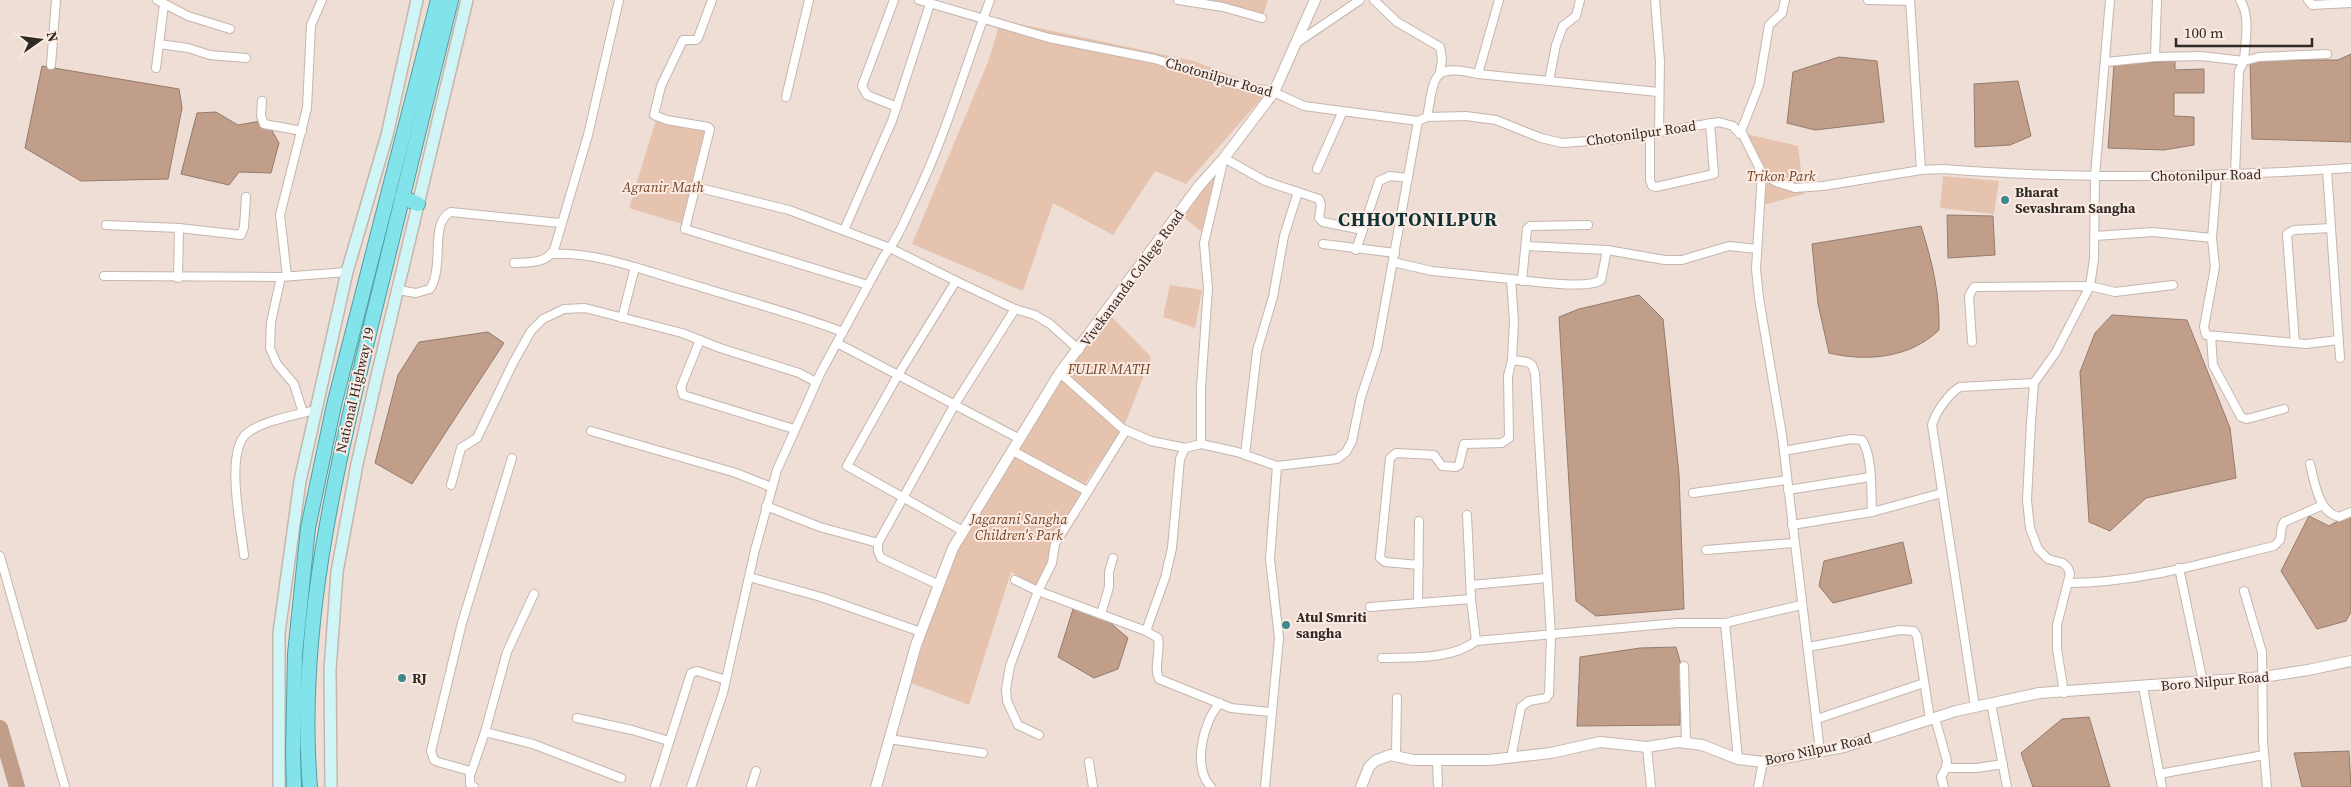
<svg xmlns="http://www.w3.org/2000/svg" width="2351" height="787" font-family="'Source Serif 4',serif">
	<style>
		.green { fill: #e5c3af }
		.water { fill: #c09e8a; stroke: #957b6c }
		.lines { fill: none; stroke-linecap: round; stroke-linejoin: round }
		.river { stroke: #c09e8a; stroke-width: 16 }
		.minor-casing { stroke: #c5b6ad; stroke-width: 10 }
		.tertiary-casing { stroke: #c5b6ad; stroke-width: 12 }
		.secondary-casing { stroke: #c5b6ad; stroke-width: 14 }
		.trunk-casing { stroke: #519ea2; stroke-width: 16 }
		.minor { stroke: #fff; stroke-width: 8 }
		.tertiary { stroke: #fff; stroke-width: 10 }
		.secondary { stroke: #d0f5f7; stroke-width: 11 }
		.trunk { stroke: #82e4ea; stroke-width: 14 }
		.poi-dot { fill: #40888c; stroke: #fcebe2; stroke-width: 2 }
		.labels { text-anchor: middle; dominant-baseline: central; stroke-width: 4; stroke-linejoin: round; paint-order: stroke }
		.street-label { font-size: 14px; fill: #302a27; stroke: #fcebe2 }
		.park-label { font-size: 14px; font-style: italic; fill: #724224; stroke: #fcebe2 }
		.poi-label { font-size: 14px; font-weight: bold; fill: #302a27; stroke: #fcebe2; text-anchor: start }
		.district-label { font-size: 19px; font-weight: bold; letter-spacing: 1px; fill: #0f3335; stroke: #fcebe2 }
	</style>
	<rect width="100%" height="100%" fill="#eeded5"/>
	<g class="green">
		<path d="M1175,0H1268L1262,18Z"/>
		<path d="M1001,20L1194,61L1269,90L1186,184L1155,171L1113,235L1053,203L1023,291L912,244L988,62Z"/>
		<path d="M656,120L706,132L682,224L629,208Z"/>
		<path d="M1742,133L1798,146L1804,194L1760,206V169Z"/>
		<path d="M1218,170L1202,232L1181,215Z"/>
		<path d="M1943,176L1999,181L1994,214L1940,208Z"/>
		<path d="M1170,285L1202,290L1195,328L1163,317Z"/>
		<path d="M1107,312L1151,357L1123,429L1084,485L1037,587L1011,572L969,705L911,683L940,586L961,541L972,527L1015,446L1060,373Z"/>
	</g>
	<g class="water">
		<path d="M2351,54V142L2252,139L2250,60H2338Z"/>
		<path d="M1839,57L1877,61L1884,122L1815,130L1787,123L1793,72Z"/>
		<path d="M2175,61V70L2204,69V93H2174V116L2194,117V145L2164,150L2108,148L2114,64Z"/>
		<path d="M42,66L179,89L182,108L168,179L81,181L25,148Z"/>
		<path d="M2018,81L2031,136L2010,145L1975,147L1974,84Z"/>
		<path d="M216,112L238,125L266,120L279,143L271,173L239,172L229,185L181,174L197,113Z"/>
		<path d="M1947,215L1993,216L1995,255L1948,258Z"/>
		<path d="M1921,226C1932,261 1940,294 1939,330C1910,358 1867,362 1829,353L1818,304L1812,244Z"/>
		<path d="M1639,295L1663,319L1679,474L1684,609L1596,616L1576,601L1559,317L1579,309Z"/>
		<path d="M2112,315L2187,320L2230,428L2236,478L2146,498L2110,531L2089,522L2080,372L2095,333Z"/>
		<path d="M488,332L504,343L412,484L375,463L398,375L419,342Z"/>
		<path d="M2309,516L2329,526L2345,517H2351V612L2346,621L2317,629L2281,571Z"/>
		<path d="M1903,542L1912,583L1833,603L1819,586L1824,561Z"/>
		<path d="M1073,609L1100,614L1128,638L1118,669L1094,678L1058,657Z"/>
		<path d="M1676,647L1682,668L1680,725L1577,726L1580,657L1640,648Z"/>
		<path d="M2089,717L2110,787H2033L2021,753L2062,719Z"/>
		<path d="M2349,751L2351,787H2302L2294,753Z"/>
	</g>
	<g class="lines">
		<path class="river" d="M0,728L17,787"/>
		<g class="minor-casing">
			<g id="minor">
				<path d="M157,0L188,16L230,29"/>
				<path d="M712,0L698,38L696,40H683L661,86L654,115L667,120L708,127L710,129L685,229L868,285"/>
				<path d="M894,0L862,86L867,95L897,107"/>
				<path d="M919,0L1049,38L1155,59L1213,78L1254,89L1269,90L1304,106L1418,121L1427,117L1466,116L1496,120L1541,138L1562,143L1617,139L1719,122L1733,126L1740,134L1742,133L1762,173L1776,182L1795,188L1823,186L1921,170L1944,169C2079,180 2216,177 2351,168"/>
				<path d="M1178,0L1223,7L1262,18"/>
				<path d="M1374,0L1397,22L1440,47L1442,59L1440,73"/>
				<path d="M1655,0L1660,61L1659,132"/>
				<path d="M1868,0L1910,1"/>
				<path d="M1910,0L1921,170"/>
				<path d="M2308,0L2312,5L2351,3"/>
				<path d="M1298,42L1360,0"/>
				<path d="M159,44L188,48L210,55L246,58"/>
				<path d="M2155,57L2157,0"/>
				<path d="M2106,62L2155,57L2201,56L2244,61C2245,42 2251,16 2240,0"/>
				<path d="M51,65L56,0"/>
				<path d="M156,68L164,4"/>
				<path d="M1478,74L1499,0"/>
				<path d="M1549,81L1556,45L1563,26L1576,16L1580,0"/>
				<path d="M786,97L809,0"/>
				<path d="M262,101L261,116L264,124L302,131"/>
				<path d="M1427,117C1435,76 1431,63 1478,74L1658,92"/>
				<path d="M1650,133V180L1652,186L1656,187L1714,174L1710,123"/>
				<path d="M1740,134L1759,85L1769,25L1782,13L1785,0"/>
				<path d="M1317,169L1342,113"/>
				<path d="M2327,170L2340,358"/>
				<path d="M1762,173L1756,269L1759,298L1782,435L1820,751"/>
				<path d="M2217,175L2212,238L2215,267L2204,327L2206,335L2306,344L2338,340"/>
				<path d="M2235,175L2239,71L2244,61L2259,57L2327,54"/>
				<path d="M696,187L789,210L890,248L956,281L1015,309L1035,315L1050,324L1079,350"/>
				<path d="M106,225L179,228L178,278"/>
				<path d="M179,228L241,235L244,227L246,197"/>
				<path d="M844,230L892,121L930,4"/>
				<path d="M2095,236L2153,232L2212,238"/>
				<path d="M1323,244L1395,253"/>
				<path d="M1526,246L1607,250L1665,260H1682L1729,246L1757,249"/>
				<path d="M1356,250L1379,181L1390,176L1408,178"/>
				<path d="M551,254C600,252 644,271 691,284C742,300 793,313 843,332"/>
				<path d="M1393,262L1432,271L1511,279L1514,321L1512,360L1508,376L1509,438L1502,443L1464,444L1459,465L1456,467L1442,466L1434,455L1396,453L1390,458L1380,558L1385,562L1419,565"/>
				<path d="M514,263C529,262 545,264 554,250L588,135L619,0"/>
				<path d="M104,276L281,277L347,272"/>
				<path d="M287,276L280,215L307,108L311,25L322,0"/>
				<path d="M281,277L271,322L270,348L277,364L294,384L303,413"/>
				<path d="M1511,279C1529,281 1588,290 1601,280L1607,250"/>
				<path d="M956,281L898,375L847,466L963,531"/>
				<path d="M1522,281L1527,229L1530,226L1588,225"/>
				<path d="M398,290L416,293L430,289C445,265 429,222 451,212L560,223"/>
				<path d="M622,318L635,267"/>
				<path d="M2211,336L2213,365L2241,417L2247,419L2284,409"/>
				<path d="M700,340L681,387L683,395L794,429"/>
				<path d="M1972,342L1969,296L1974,287L2090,286L2115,292L2173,285"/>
				<path d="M837,343L1020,439"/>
				<path d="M2295,343L2287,234L2294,230L2331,228"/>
				<path d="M1060,373L1123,429L1151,441L1185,448"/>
				<path d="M591,431L736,473L771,487"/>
				<path d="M1201,444V388L1208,288L1204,243L1224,158L1265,181L1319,199L1321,205L1319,218L1323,222L1363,230"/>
				<path d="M1013,451L1087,491"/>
				<path d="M1784,451L1851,439L1862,440C1873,457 1871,492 1872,512"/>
				<path d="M1245,455L1257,351L1273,297L1284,236L1298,192"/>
				<path d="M2310,464C2315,483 2318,512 2339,517L2351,512"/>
				<path d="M451,485L461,448L477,438L513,363L531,331L543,319L564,309L585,308L682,333L720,348L799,373L816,382"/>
				<path d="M1788,490L1870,477"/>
				<path d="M1693,493L1787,480"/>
				<path d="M766,506L820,527L878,543"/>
				<path d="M1467,515L1471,599L1476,641L1677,623H1725L1801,605"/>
				<path d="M1792,525L1872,512L1942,493"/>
				<path d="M1706,550L1794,543"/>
				<path d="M244,555C241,527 225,454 246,434C261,421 296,415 315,410"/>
				<path d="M0,556L65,787"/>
				<path d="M2179,568L2203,682"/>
				<path d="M749,577L821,597L921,632"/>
				<path d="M1015,580L1038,591L1146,631L1165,578L1172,548L1180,459L1185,448L1201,444L1237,452L1277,466L1337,459L1346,452L1352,441L1361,397L1377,349L1418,121"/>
				<path d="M2069,583C2138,583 2207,562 2274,546L2280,540L2282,526L2284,522L2323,505"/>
				<path d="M939,585L881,558L878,551V543L955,404L1015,309"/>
				<path d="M1471,585L1547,578"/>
				<path d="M2244,591L2262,652L2263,741L2267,787"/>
				<path d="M1418,603L1419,521"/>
				<path d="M1370,607L1471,599"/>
				<path d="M1101,614L1109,587V572L1113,558"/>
				<path d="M1725,623L1738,759"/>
				<path d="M1146,631L1158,638C1161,652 1153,667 1159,679L1231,708L1270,712"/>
				<path d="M1808,647L1900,630L1914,631L1917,636L1930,719"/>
				<path d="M1382,658C1412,657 1451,660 1476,641"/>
				<path d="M1684,666L1686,742"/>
				<path d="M2143,687L2162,787"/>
				<path d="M2064,693L2057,649V625L2070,574L2068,568L2063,563L2048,559L2038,549L2030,528L2027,500L2031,422L2034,383L2056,352L2090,286L2094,259L2095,176L2110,0"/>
				<path d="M1991,703L2007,787"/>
				<path d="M1975,707L1932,425C1935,413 1949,393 1960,387L2034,383"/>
				<path d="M577,718L632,730L669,741"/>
				<path d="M1935,718L1947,761L1946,768L1941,777L1944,787"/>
				<path d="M1817,719L1924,683"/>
				<path d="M485,732L533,744L621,778"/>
				<path d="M1039,735L1018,725L1007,701L1006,689L1010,666L1038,591L1052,563L1055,544L1126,430"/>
				<path d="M889,739L983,753"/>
				<path d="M1647,747L1651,787"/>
				<path d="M1396,756L1397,698"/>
				<path d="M1511,758L1521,707L1529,701L1546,698L1549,694L1551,636L1535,373L1532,365L1527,362L1512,360"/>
				<path d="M1437,760L1438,787"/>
				<path d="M1089,762L1093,787"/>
				<path d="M1946,768H1977L2003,764"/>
				<path d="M471,773L485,732L507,652L534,594"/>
				<path d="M2159,774L2264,755"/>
				<path d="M474,787L470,784V771L438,762L434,760L431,751L462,623L512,458"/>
				<path d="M655,787L691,673L697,671L726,680"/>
				<path d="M691,787L723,693L755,550L777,470L821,372L884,256C898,239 905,219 915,199C946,135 965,67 990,0"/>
				<path d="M751,787L756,771"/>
				<path d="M1211,787C1192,767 1203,721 1220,703"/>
				<path d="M1265,787L1279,638L1270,559L1277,466"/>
				<path d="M1758,787L1763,762"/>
			</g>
		</g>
		<g class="tertiary-casing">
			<g id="tertiary">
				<path d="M876,787L916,645L953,548L1059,374L1199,186L1224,158L1274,92L1315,0"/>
				<path d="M1361,787L1369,767L1375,761L1390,755L1413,760H1489L1551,753L1600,742L1647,747L1678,742L1702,745L1738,759L1763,762L1844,747L1956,711L2039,693L2263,677L2308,670L2351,661"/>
			</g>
		</g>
		<g class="secondary-casing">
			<g id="secondary">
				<path d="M279,787V633L300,481L347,272L387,135L417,0"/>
				<path d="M331,787L330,670L337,572L357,464L376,380L467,0"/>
			</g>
		</g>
		<g class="trunk-casing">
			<g id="trunk">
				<path d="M402,197L418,204"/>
				<path d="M294,787L293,754L295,654L308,528L334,405L438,0"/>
				<path d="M310,787C297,629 335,474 372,321C398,214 424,107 451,0"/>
			</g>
		</g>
		<use href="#minor" class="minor"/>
		<use href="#tertiary" class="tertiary"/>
		<use href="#secondary" class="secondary"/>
		<use href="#trunk" class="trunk"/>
	</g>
	<g class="poi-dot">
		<circle cx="2005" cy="200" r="5"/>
		<circle cx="1286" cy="625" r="5"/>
		<circle cx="402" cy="678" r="5"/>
	</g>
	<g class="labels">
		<g class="street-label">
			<text transform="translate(1219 77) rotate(16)">Chotonilpur Road</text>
			<text transform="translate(1641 133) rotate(-8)">Chotonilpur Road</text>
			<text transform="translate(2206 175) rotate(-1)">Chotonilpur Road</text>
			<text transform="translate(1132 278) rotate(-54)">Vivekananda College Road</text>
			<text transform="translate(355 390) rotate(-77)">National Highway 19</text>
			<text transform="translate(2215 681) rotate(-5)">Boro Nilpur Road</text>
			<text transform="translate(1818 749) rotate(-12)">Boro Nilpur Road</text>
		</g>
		<g class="park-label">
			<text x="1781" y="176">Trikon Park</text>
			<text x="663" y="187">Agranir Math</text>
			<text x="1109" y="369">FULIR MATH</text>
			<text x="1019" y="519">Jagarani Sangha<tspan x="1019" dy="16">Children's Park</tspan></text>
		</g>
		<g class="poi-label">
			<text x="2015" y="192">Bharat<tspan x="2015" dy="16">Sevashram Sangha</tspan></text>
			<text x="1296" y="617">Atul Smriti<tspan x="1296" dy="16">sangha</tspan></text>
			<text x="412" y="678">RJ</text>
		</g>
		<g class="district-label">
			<text x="1418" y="219">CHHOTONILPUR</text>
		</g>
	</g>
	<g transform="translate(40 40) rotate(76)" stroke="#fcebe2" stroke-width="4" paint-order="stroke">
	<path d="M0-4L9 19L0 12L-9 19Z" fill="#302a27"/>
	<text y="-8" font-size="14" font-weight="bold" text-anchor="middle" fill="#302a27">N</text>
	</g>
	<path d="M2176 38v8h136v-8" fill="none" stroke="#302a27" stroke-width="2.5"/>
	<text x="2184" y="38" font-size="15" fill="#302a27" stroke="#fcebe2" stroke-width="4" paint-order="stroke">100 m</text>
</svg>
